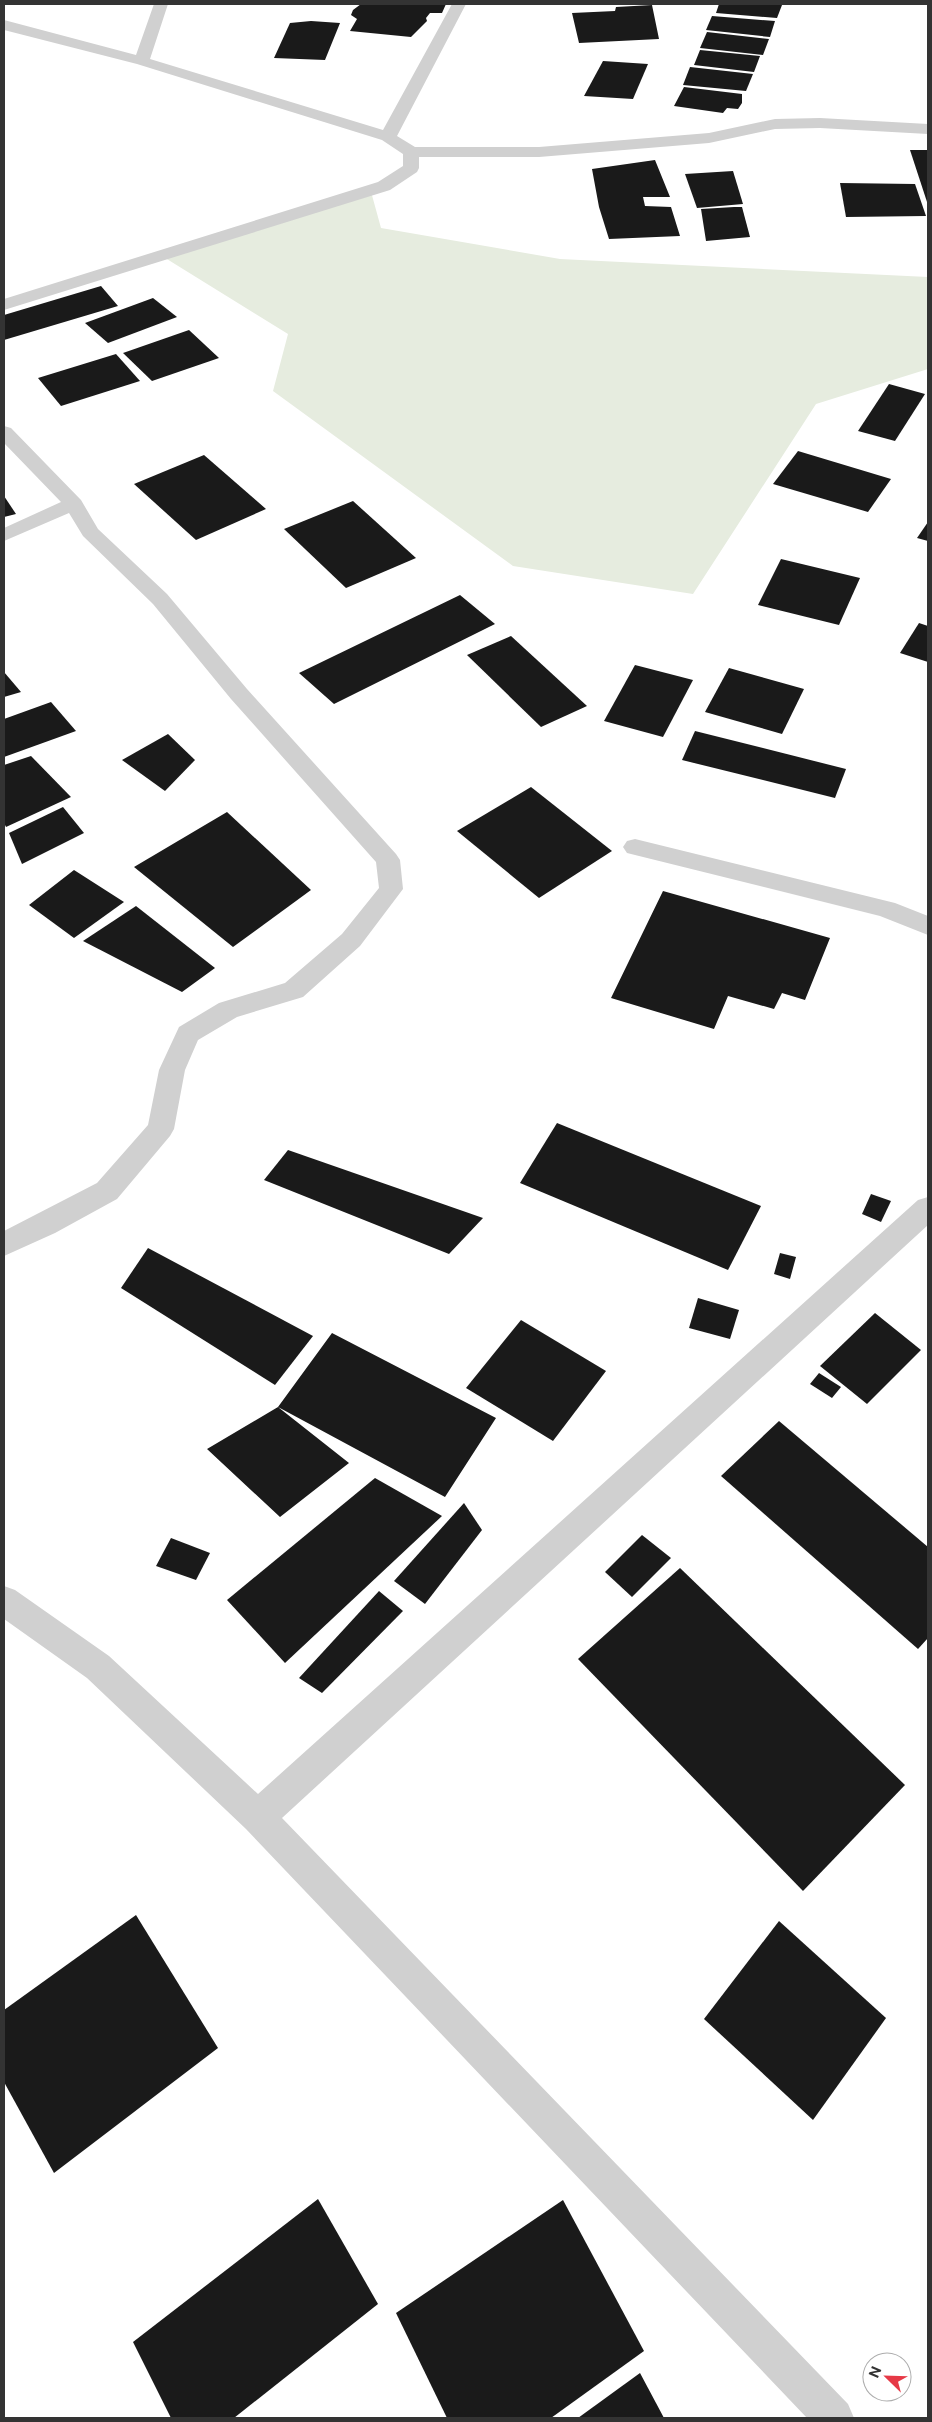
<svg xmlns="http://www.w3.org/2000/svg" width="932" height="2422" font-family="'Public Sans',sans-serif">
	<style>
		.green { fill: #e6ecdf }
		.building { fill: #1a1a1a }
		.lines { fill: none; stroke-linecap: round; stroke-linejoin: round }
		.minor { fill: #d0d0d0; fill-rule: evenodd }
	</style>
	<rect width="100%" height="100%" fill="#fff"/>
	<path class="green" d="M370,188L381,228L560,259L928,277V369L816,404L693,594L513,566L273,391L288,334L162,256Z"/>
	<g class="building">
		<path d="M361,4H446L442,13H430L426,18L427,21L411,37L350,31L357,19L351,15L353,10Z"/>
		<path d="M719,4H771L782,5L777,18L716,13Z"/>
		<path d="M652,5L659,39L579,43L572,13L615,11L616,7Z"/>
		<path d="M712,16L775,21L770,37L706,30Z"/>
		<path d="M311,21L340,23L325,60L274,58L290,23Z"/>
		<path d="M707,32L769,39L763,55L700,48Z"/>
		<path d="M700,50L760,56L754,72L694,65Z"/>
		<path d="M603,61L648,64L633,99L584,96Z"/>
		<path d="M690,67L753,74L746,91L683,85Z"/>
		<path d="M684,87L742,94V103L738,109L727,108L723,113L674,106Z"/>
		<path d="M910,150H928V205Z"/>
		<path d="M655,160L670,197H643L645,206L671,207L680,236L609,239L599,207L592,169Z"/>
		<path d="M733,171L743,204L697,208L685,174Z"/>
		<path d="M840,183L915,184L926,216L846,217Z"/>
		<path d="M734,207H742L750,237L706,241L701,209Z"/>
		<path d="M101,286L118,306L4,340V315Z"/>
		<path d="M153,298L177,317L108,343L85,323Z"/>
		<path d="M189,330L219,358L152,381L123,353Z"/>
		<path d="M116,354L140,381L61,406L38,378Z"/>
		<path d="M889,384L925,394L895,441L858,431Z"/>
		<path d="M798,451L891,479L868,512L773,484Z"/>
		<path d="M204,455L266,509L196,540L134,484Z"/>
		<path d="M4,496L16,514L4,517Z"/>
		<path d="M353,501L416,558L346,588L284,529Z"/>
		<path d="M928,522V541L917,538Z"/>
		<path d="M781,559L860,578L839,625L758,605Z"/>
		<path d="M460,595L495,624L334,704L299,673Z"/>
		<path d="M919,623L928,626V662L900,653Z"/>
		<path d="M511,636L587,706L541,727L467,655Z"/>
		<path d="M635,665L693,680L663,737L604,721Z"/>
		<path d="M729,668L804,689L782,734L705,712Z"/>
		<path d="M4,672L21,692L4,697Z"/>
		<path d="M51,702L76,731L4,757V719Z"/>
		<path d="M695,731L846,769L835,798L682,760Z"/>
		<path d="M168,734L195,760L165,791L122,760Z"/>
		<path d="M31,756L71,797L6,827L4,823V765Z"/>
		<path d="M531,787L612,851L539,898L457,831Z"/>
		<path d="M63,807L84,833L22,864L9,833Z"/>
		<path d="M227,812L311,890L233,947L134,867Z"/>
		<path d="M74,870L124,902L74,938L29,905Z"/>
		<path d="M663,891L830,938L805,1000L782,993L774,1009L728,996L714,1029L611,998Z"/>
		<path d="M136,906L215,968L182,992L83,941Z"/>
		<path d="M557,1123L761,1206L728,1270L520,1183Z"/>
		<path d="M288,1150L483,1218L449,1254L264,1180Z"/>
		<path d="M871,1194L891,1201L881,1222L862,1214Z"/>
		<path d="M148,1248L313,1336L275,1385L121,1288Z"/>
		<path d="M780,1253L796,1257L790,1279L774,1274Z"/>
		<path d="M698,1298L739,1310L730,1339L689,1328Z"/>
		<path d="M875,1313L921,1350L867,1404L820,1366Z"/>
		<path d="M521,1320L606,1371L553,1441L466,1388Z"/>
		<path d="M332,1333L496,1418L445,1497L278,1407L349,1463L280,1517L207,1449L278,1407Z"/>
		<path d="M819,1373L841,1387L832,1398L810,1384Z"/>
		<path d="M779,1421L928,1547V1638L918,1649L721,1476Z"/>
		<path d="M375,1478L442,1516L285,1663L227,1600Z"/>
		<path d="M464,1503L482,1530L425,1604L394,1581Z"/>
		<path d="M642,1535L671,1558L632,1597L605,1572Z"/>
		<path d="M171,1538L210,1553L196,1580L156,1566Z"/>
		<path d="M680,1568L905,1785L803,1891L578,1659Z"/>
		<path d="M379,1591L403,1611L322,1693L299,1678Z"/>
		<path d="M136,1915L218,2048L54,2173L4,2082V2010Z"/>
		<path d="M779,1921L886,2018L813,2120L704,2019Z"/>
		<path d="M318,2199L378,2304L234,2418H171L133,2342Z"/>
		<path d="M563,2200L644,2351L551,2418H447L396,2313Z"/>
		<path d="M640,2373L664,2418H578Z"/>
	</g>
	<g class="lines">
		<g class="minor">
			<path d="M154,4H168L150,59L383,130L452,4H466L397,136L415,147H539L709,133L775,119L820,118L928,124V134L820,128L775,129L709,143L539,157H419V168L417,172L390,190L4,310V299L378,182L403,166V154L382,140L137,64L4,30V20L136,55Z"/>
			<path d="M4,426L11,428L81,500L98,529L167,594L247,689L396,854L400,860L403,889L360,946L303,997L237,1017L198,1040L185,1070L174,1129L170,1136L117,1199L55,1233L4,1256V1231L97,1183L148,1125L159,1070L179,1027L219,1003L285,983L342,934L379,888L376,862L231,699L153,604L83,536L69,513L4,541V528L61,502L4,443Z"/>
			<path d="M635,839L895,903L928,916V935L880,916L627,853L623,847L627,841Z"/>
			<path d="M928,1197V1225L282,1818L848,2404L854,2418H807L246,1829L87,1678L4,1619V1586L15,1590L109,1656L258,1794L918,1200Z"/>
		</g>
	</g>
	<rect width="932" height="2422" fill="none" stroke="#333333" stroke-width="10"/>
	<g transform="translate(887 2377) rotate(293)"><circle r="24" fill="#ffffff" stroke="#adadad"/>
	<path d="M0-4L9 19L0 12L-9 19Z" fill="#e63946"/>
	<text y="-8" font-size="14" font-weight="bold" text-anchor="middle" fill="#333333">N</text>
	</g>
</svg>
